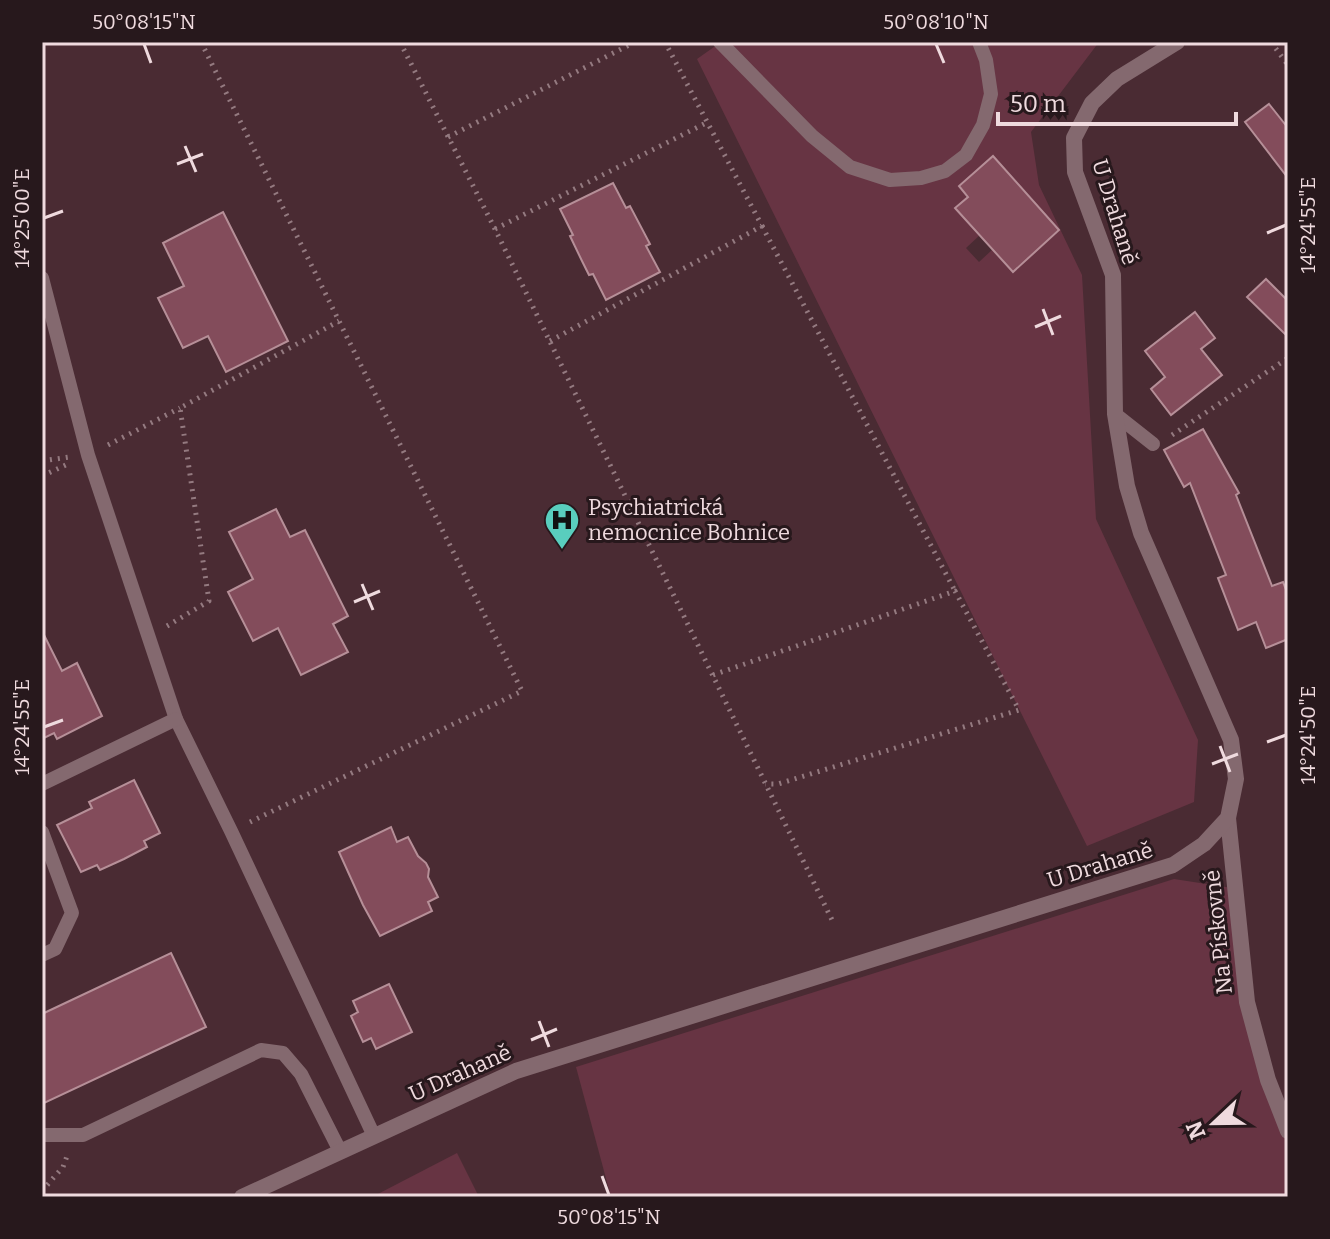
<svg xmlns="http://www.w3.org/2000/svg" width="1330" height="1239" font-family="Bitter,serif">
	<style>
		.green { fill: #673443; fill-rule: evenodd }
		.building { fill: #834c5b; stroke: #b68f98; stroke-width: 2 }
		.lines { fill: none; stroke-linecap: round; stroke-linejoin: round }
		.path { stroke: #947a80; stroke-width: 5; stroke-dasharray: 2 6; stroke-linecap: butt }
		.lane { stroke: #84696f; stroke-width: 14 }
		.street { stroke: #84696f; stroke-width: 16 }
		.ticks { fill: none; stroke: #efdade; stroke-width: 3 }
		.labels { text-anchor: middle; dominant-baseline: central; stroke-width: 6; stroke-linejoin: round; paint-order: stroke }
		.street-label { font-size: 22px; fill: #efdade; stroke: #27181c }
		.poi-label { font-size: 22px; fill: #efdade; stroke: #27181c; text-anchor: start }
		.neatline { fill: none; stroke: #efdade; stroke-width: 3 }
		.ticks-label { font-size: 20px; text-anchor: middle; fill: #efdade }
	</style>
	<rect width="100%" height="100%" fill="#4a2b33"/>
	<g class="green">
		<path d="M721,42H1099L1031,132L1039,185L1082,275L1096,519L1198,740L1194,802L1087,846L697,59ZM959,186L1026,192L1059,231L1013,271L993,249L979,262L966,248L980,235L955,208L968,197Z"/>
		<path d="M1174,879L1239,889L1261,1059L1288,1128V1197H611L576,1067Z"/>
		<path d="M457,1153L479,1197H372Z"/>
	</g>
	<g class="building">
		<path d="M1269,104L1288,128V178L1245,122Z"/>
		<path d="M993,156L1059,230L1013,272L955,208L968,197L959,186Z"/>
		<path d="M613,183L626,208L630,206L650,244L646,246L660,272L606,300L593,274L589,275L582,261L570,236L573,235L560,209Z"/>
		<path d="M223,212L288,341L226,372L208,336L183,348L158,298L184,286L163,243Z"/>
		<path d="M1266,279L1288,301V337L1247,297Z"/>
		<path d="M1195,312L1215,338L1201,349L1222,375L1171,415L1151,389L1165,377L1145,351Z"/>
		<path d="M1203,429L1239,493L1236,495L1272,586L1283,582L1288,595V639L1266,648L1256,622L1238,630L1218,578L1226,575L1190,483L1184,487L1164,450Z"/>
		<path d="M276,509L290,537L305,530L348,616L333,624L348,652L301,675L278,628L253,641L228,592L253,579L229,532Z"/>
		<path d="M42,631L62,671L77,663L102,716L57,739L54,733L42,739Z"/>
		<path d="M134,780L160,833L144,841L147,847L124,859L100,870L97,865L81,872L57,825L92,808L89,802Z"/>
		<path d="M391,827L397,842L408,837L418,856L426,863L429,869L428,877L438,897L428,902L432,911L380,936L363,905L339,852Z"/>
		<path d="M171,953L206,1027L42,1104V1014Z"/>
		<path d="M389,984L412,1032L376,1049L371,1038L363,1042L351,1016L358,1012L353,1001Z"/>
	</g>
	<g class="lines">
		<g class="path">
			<path d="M201,42L522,691L250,822"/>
			<path d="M400,42L495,229L833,922"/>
			<path d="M1271,42L1288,65"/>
			<path d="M448,137L635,42"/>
			<path d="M762,226L955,591"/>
			<path d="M495,229L706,123"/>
			<path d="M550,341L762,226L665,42"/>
			<path d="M1172,435L1288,358"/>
			<path d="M108,445L180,408"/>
			<path d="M42,461L69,457"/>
			<path d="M42,476L70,463"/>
			<path d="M167,626L209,601L180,408L339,321"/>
			<path d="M713,675L955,591L1019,710L778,784H765"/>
			<path d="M42,1191L63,1167L67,1156"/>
		</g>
		<g class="lane">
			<path d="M720,42L812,136L850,167L890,180L921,178L945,171L966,155L983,125L991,94L986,60L979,42"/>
			<path d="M42,278L88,455L176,719L231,831L374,1136"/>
			<path d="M1115,414L1153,444"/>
			<path d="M42,784L176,719"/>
			<path d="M42,832L72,913L55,949L42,955"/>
			<path d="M42,1135H83L261,1050L283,1053L301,1074L340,1151"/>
		</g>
		<g class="street">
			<path d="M1228,818L1247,1002L1268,1080L1288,1131"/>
			<path d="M242,1197L516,1071L1173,865L1204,844L1228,818L1236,779L1231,740L1141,533L1127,486L1115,414L1113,275L1075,172L1074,138L1092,103L1117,79L1177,42"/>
		</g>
	</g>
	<path class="ticks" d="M144,44L151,63M936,44L944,63M185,146L196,172M177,164L203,154M44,218L63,211M1267,233L1286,225M1043,309L1053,335M1035,327L1061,316M362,584L373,610M354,602L380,591M44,727L63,720M1267,742L1286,735M1220,746L1230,772M1212,764L1238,754M539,1021L549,1047M531,1040L557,1029M602,1176L609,1195"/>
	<defs>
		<g id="hospital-pin" transform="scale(1.8)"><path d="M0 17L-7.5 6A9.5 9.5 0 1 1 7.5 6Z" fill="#59cebe" stroke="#27181c"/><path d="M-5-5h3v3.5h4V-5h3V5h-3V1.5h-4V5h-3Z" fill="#111"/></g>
	</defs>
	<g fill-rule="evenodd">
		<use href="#hospital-pin" x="562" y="520"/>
	</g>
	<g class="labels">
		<g class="street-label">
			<text transform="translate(1115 212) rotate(73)">U Drahaně</text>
			<text transform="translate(1100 865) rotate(-17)">U Drahaně</text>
			<text transform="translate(1218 932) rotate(-96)">Na Pískovně</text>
			<text transform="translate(460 1073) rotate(-24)">U Drahaně</text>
		</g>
		<g class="poi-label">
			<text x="588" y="507">Psychiatrická<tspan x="588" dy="25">nemocnice Bohnice</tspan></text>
		</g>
	</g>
	<rect width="1330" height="1239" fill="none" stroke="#27181c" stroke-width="88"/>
	<g transform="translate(1214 1123) rotate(248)" stroke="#27181c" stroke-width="6" paint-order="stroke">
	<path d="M0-6L14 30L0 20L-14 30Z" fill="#efdade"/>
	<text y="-12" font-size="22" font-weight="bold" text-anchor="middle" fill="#efdade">N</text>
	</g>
	<path d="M998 112v12h238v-12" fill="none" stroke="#efdade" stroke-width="4"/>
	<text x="1010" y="112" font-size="24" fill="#efdade" stroke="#27181c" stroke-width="6" paint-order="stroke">50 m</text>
	<rect x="44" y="44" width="1242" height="1151" class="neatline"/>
	<g class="ticks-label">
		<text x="144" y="29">50°08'15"N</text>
		<text x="936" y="29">50°08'10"N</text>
		<text transform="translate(22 218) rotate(-90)" y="7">14°25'00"E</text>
		<text transform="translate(1308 225) rotate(-90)" y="7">14°24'55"E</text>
		<text transform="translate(22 727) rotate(-90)" y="7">14°24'55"E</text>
		<text transform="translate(1308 735) rotate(-90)" y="7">14°24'50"E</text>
		<text x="609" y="1224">50°08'15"N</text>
	</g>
</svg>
